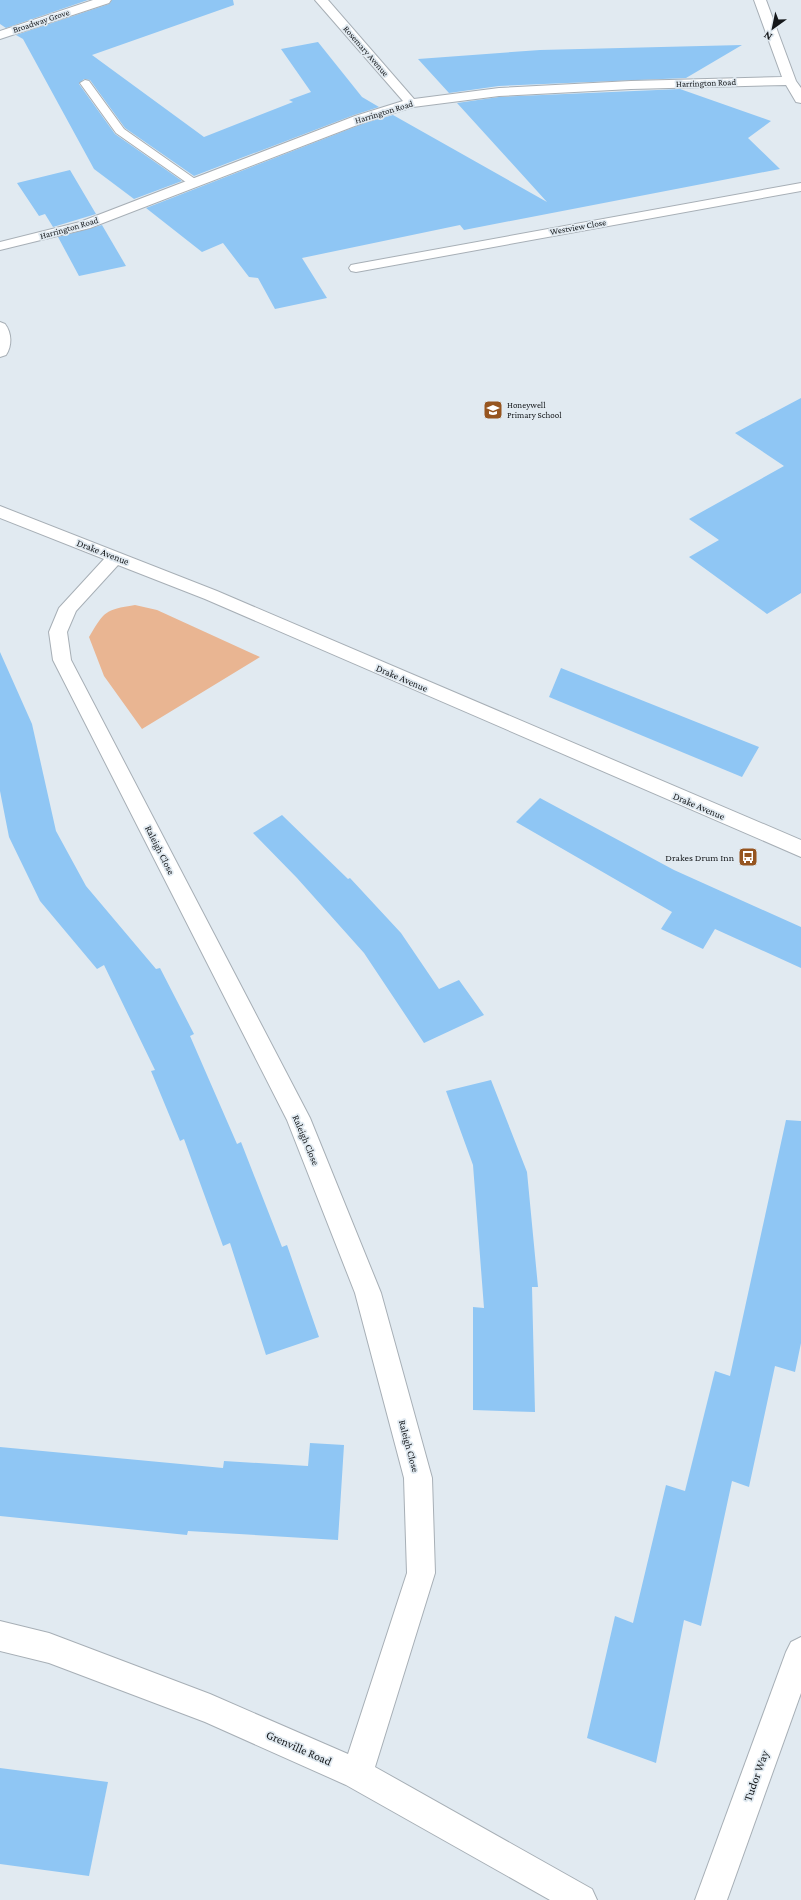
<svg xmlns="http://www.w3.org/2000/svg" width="801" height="1900" font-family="'Crimson Pro',serif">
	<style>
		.green { fill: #e9b592 }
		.building { fill: #8fc6f4 }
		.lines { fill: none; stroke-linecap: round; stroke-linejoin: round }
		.service-casing { stroke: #a7afb6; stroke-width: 2 }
		.minor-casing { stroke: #a7afb6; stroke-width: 2 }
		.tertiary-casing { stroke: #a7afb6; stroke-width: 2 }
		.service { fill: #fff; fill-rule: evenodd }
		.minor { fill: #fff; fill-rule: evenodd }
		.tertiary { fill: #fff; fill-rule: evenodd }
		.labels { text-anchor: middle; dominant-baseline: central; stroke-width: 3.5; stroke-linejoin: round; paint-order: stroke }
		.far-street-label { font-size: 9px; fill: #15181b; stroke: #e1eaf1 }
		.far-poi-label { font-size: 9px; fill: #15181b; stroke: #e1eaf1; text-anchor: start }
		.street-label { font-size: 10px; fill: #15181b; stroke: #e1eaf1 }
		.poi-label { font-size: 10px; fill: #15181b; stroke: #e1eaf1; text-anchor: end }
		.near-street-label { font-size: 12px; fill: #15181b; stroke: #e1eaf1 }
	</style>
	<rect width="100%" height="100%" fill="#e1eaf1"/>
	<path class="green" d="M135,605L157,610L260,657L142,729L104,676L89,637C105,611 104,610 135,605Z"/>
	<g class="building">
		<path d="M0,0H88L6,28L0,24Z"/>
		<path d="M112,0H233L234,5L92,55L204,137L293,102L289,100L311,92L281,49L318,42L362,97L379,107L354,115L194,176L125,128L90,80L84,79L79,84L115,134L182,181L134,199L94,169L23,39L16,35L109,4Z"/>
		<path d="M742,45L686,78L499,86L449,93L418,59L540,50Z"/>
		<path d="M680,89L771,121L748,138L780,169L464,230L460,225L302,258L327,298L275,309L258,278L249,277L223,243L202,252L146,208L365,123L393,115L547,202L457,103L499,97Z"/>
		<path d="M70,170L96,214L53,227L45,214L39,216L17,183Z"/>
		<path d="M102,225L126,266L79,276L58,237Z"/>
		<path d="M801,398V593L767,614L689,557L719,540L689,519L784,466L735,433Z"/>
		<path d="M0,652L32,724L56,831L86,886L156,969L160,968L194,1034L190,1036L237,1144L241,1142L282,1247L287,1245L319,1337L266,1355L230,1243L223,1246L184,1139L180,1141L151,1071L155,1070L104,965L97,969L40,901L9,837L0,791Z"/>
		<path d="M561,668L759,747L742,777L549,697Z"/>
		<path d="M540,798L674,870L801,927V968L715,929L703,949L661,929L672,912L516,822Z"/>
		<path d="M282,815L348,879L350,878L401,933L439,989L459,980L484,1015L424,1043L364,953L297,878L253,833Z"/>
		<path d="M491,1080L527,1172L538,1287H532L535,1412L473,1410V1307L484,1308L473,1165L446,1091Z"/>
		<path d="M786,1120L801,1121V1343L795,1372L775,1366L749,1487L732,1481L701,1626L684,1620L656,1763L587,1738L615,1616L633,1623L666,1485L685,1491L715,1371L730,1376Z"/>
		<path d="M310,1443L344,1445L338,1540L188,1531L187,1535L0,1516V1447L223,1468L224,1461L308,1466Z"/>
		<path d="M0,1768L108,1782L89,1876L0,1864Z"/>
	</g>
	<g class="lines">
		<g class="service-casing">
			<path id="service" d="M85,80L89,81L124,129L198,181L200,183L198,185H190L116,133L80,83Z"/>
		</g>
		<g class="minor-casing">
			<g id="minor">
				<path d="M93,0H111L109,3L0,39V31Z"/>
				<path d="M315,0H328L414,99L499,88L631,81L782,77L754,0H766L796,81L801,88V103L796,102L786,85L631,89L499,96L413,107L365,122L90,228L0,250V242L80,222L355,116L403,101Z"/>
				<path d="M801,183V191L356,272L351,271L349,268L351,265L356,264Z"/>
				<path d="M0,322L5,324C12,333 12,346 6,355L0,357Z"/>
				<path d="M0,506L217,591L801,840V857L205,599L118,565L76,611L67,632L71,660L310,1118L381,1293L432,1478L435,1573L375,1767L592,1889L597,1900H550L346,1785L205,1722L49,1663L0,1651V1621L49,1633L210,1694L348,1754L407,1573L404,1478L355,1293L287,1120L53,660L49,632L59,608L104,559L0,518Z"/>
			</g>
		</g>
		<g class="tertiary-casing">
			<path id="tertiary" d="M801,1637V1693L727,1900H695L786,1652L791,1642Z"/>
		</g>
		<use href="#service" class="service"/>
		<use href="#minor" class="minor"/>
		<use href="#tertiary" class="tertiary"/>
	</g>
	<defs>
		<g id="school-square" transform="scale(1)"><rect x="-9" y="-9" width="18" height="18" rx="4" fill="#965520" stroke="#e1eaf1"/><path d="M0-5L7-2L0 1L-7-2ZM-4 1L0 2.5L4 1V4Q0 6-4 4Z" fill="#fff"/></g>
		<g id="bus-square" transform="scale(1)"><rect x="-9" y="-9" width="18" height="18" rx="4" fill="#965520" stroke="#e1eaf1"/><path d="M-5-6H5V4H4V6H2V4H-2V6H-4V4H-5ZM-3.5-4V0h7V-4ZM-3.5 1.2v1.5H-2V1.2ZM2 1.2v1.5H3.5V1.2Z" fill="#fff"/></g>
	</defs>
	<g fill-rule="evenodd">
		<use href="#school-square" x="493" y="410"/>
		<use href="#bus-square" x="748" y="857"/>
	</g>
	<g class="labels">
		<g class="far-street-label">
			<text transform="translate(41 21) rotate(-18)">Broadway Grove</text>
			<text transform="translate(366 51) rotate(49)">Rosemary Avenue</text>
			<text transform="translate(706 83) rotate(-2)">Harrington Road</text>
			<text transform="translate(384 112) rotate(-17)">Harrington Road</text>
			<text transform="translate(578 227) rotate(-10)">Westview Close</text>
			<text transform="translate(69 228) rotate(-16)">Harrington Road</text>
		</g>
		<g class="far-poi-label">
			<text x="507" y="405">Honeywell<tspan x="507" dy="10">Primary School</tspan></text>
		</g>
		<g class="street-label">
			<text transform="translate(103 552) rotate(21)">Drake Avenue</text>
			<text transform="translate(402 678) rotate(23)">Drake Avenue</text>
			<text transform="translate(699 806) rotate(23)">Drake Avenue</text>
			<text transform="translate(160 850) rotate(63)">Raleigh Close</text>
			<text transform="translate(306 1140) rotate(67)">Raleigh Close</text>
			<text transform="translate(409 1446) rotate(75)">Raleigh Close</text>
		</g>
		<g class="poi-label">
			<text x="734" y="857">Drakes Drum Inn</text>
		</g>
		<g class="near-street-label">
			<text transform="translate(299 1748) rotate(24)">Grenville Road</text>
			<text transform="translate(756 1776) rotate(-70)">Tudor Way</text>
		</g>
	</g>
	<g transform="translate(773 28) rotate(213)" stroke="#e1eaf1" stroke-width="3" paint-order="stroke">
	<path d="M0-3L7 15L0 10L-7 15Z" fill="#15181b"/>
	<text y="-6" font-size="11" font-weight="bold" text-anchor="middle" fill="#15181b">N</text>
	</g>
</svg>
